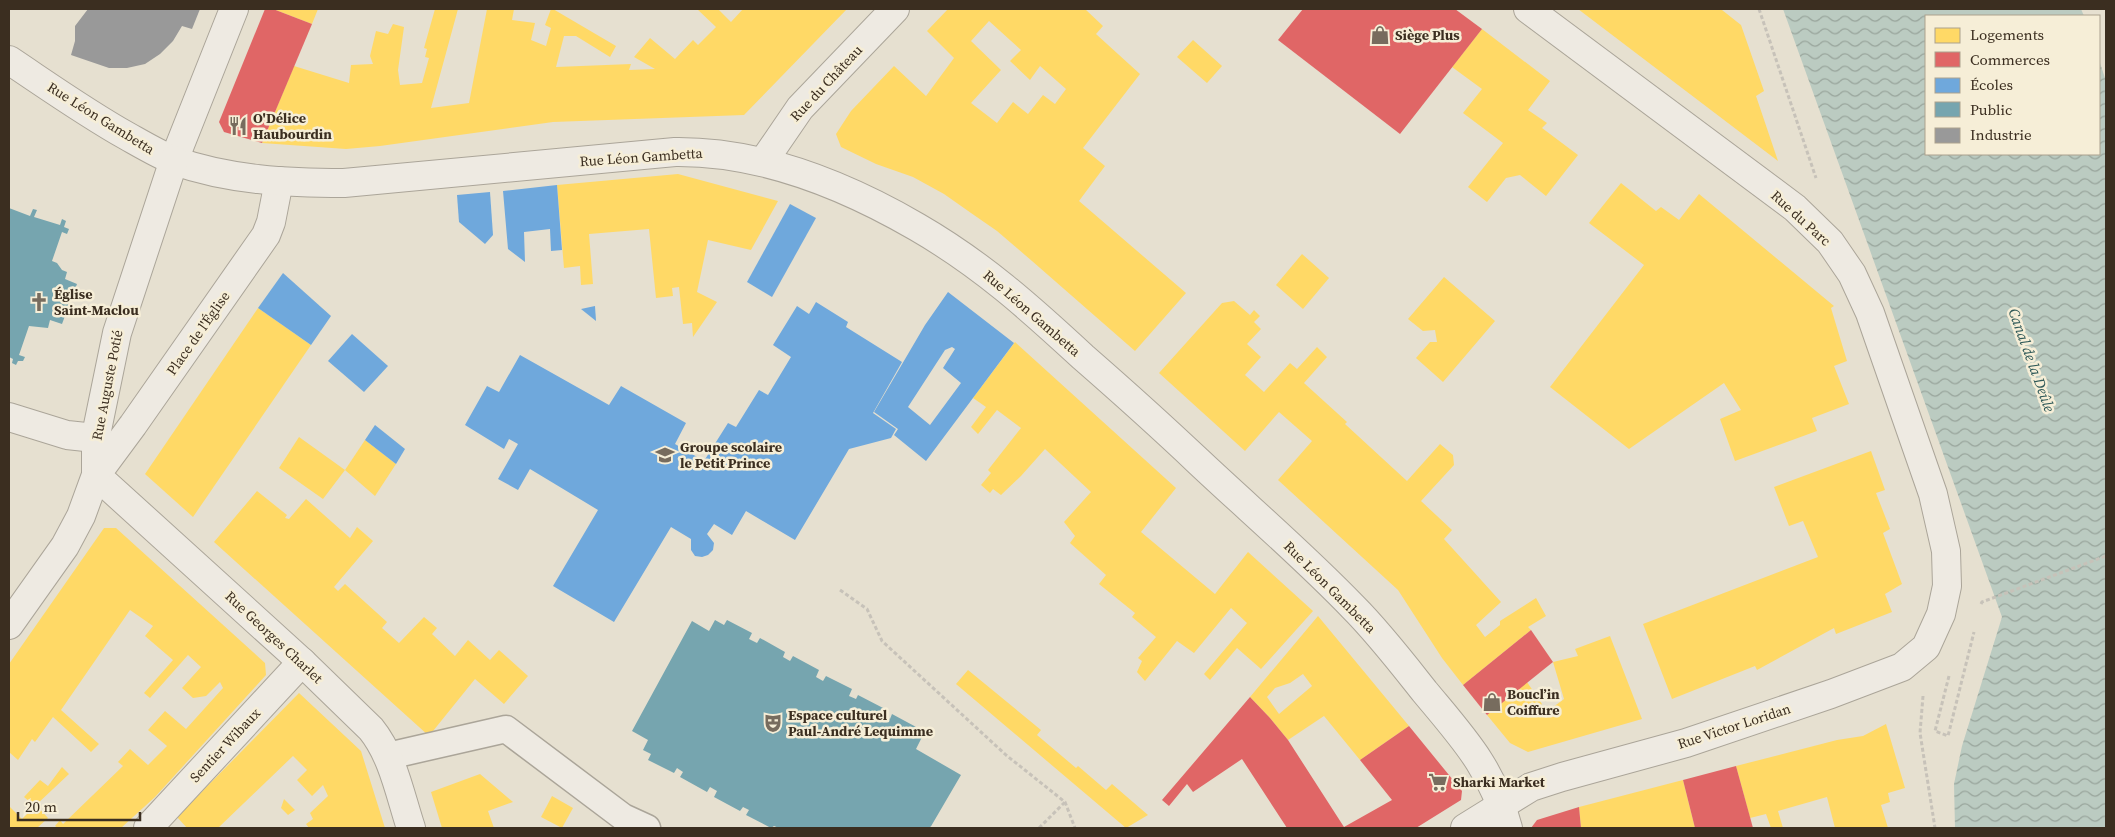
<svg xmlns="http://www.w3.org/2000/svg" width="2115" height="837" font-family="'Source Serif 4',serif">
	<style>
		.water { fill: url(#water-waves) }
		.homes { fill: #ffd966; fill-rule: evenodd }
		.shops { fill: #e06666 }
		.schools { fill: #6fa8dc; fill-rule: evenodd }
		.public { fill: #76a5af }
		.industry { fill: #999 }
		.lines { fill: none; stroke-linecap: round; stroke-linejoin: round }
		.pedestrian-casing { stroke: #aba599; stroke-width: 29 }
		.minor-casing { stroke: #aba599; stroke-width: 30 }
		.tertiary-casing { stroke: #aba599; stroke-width: 30 }
		.path { stroke: #c7c2b9; stroke-width: 3; stroke-dasharray: 4 2.5; stroke-linecap: butt }
		.pedestrian { stroke: #eeeae2; stroke-width: 26 }
		.minor { stroke: #eeeae2; stroke-width: 28 }
		.tertiary { stroke: #eeeae2; stroke-width: 28 }
		.labels { text-anchor: middle; dominant-baseline: central; stroke-width: 5; stroke-linejoin: round; paint-order: stroke }
		.poi-label { font-size: 14px; font-weight: bold; fill: #3b2e20; stroke: #f6eed7; text-anchor: start }
		.street-label { font-size: 14px; fill: #3b2e20; stroke: #f6eed7 }
		.water-label { font-size: 15px; font-style: italic; fill: #305a59; stroke: #f6eed7 }
	</style>
	<defs>
		<pattern id="water-waves" width="16" height="10" patternUnits="userSpaceOnUse" patternTransform="scale(1.25)"><rect width="16" height="10" fill="#bbcbc1"/><path d="M0 5q4-4 8 0t8 0" fill="none" stroke="#99a59c"/></pattern>
	</defs>
	<rect width="100%" height="100%" fill="#e6e0d0"/>
	<path class="water" d="M1783,9H2081L2084,16H1926V154H2099V60L2106,81V828H1955L1954,784L1962,746L2002,617Z"/>
	<g class="homes">
		<path d="M273,9H318L312,24Z"/>
		<path d="M435,9H458L431,108L469,103L487,9H514L512,20L535,23L531,40L546,46L551,28L545,25L551,9H553L616,46L610,57L576,36H564L556,67L631,64L629,70L655,69L634,57L650,38L675,59L693,40L698,45L716,27L697,9H718L731,22L743,9H847L744,115L553,122L380,146L346,149L262,143L294,66L349,83L351,65L373,64L370,56L376,31L388,34L393,24L404,27L398,70L400,85L422,83L429,58L425,57L427,49L424,48Z"/>
		<path d="M948,9H1085L1103,26L1096,34L1140,74L1083,148L1105,166L1079,201L1186,293L1135,351L1032,261L997,231L971,213L944,194L913,177L876,164L841,147L836,134L851,111L894,66L926,96L954,58L927,31ZM989,21L1021,50L1010,61L1030,80L1040,66L1066,89L1055,104L1043,95L1028,114L1013,102L997,123L971,103L1001,70L971,41Z"/>
		<path d="M1578,9H1723L1722,10L1741,25L1764,91L1756,96L1778,161Z"/>
		<path d="M1482,29L1550,81L1528,110L1547,123L1542,128L1578,155L1546,196L1520,175L1506,178L1487,202L1468,187L1503,143L1463,113L1482,89L1452,67Z"/>
		<path d="M1193,40L1222,66L1207,83L1177,57Z"/>
		<path d="M678,174L778,201L751,250L708,240L697,292L717,302L693,337L692,323L683,324L679,287L672,288L673,296L656,298L649,229L589,234L593,284L581,285L580,266L564,268L557,185Z"/>
		<path d="M1621,183L1656,211L1661,207L1679,220L1699,194L1834,306L1831,308L1847,361L1834,366L1849,404L1812,418L1817,431L1735,461L1720,419L1741,410L1724,383L1629,449L1550,387L1644,265L1589,223Z"/>
		<path d="M1302,254L1329,278L1303,309L1276,285Z"/>
		<path d="M1444,277L1495,321L1443,382L1416,358L1430,342H1437L1435,330L1423,331L1408,319Z"/>
		<path d="M1234,301L1250,315L1254,310L1260,316L1254,322L1261,329L1247,344L1261,357L1245,375L1264,392L1290,363L1297,369L1317,347L1327,357L1304,383L1347,422L1345,424L1407,481L1440,444L1453,455L1454,465L1421,501L1452,530L1444,539L1501,602L1476,625L1485,637L1500,625V621L1536,598L1546,616L1528,627L1531,630L1463,685L1442,658L1398,590L1278,480L1312,441L1279,412L1245,451L1159,373L1222,303Z"/>
		<path d="M258,308L311,345L193,517L145,474Z"/>
		<path d="M1015,342L1176,488L1141,532L1215,594L1248,552L1313,611L1261,669L1237,648L1210,680L1204,674L1247,623L1231,608L1194,653L1177,641L1145,681L1137,672L1142,661L1138,658L1156,637L1132,617L1135,613L1099,584L1106,575L1070,543L1075,536L1064,522L1091,492L1045,449L1021,476L1001,495L993,489L990,493L981,485L991,473L988,470L1021,428L997,410L978,434L971,427L986,407L973,398Z"/>
		<path d="M299,437L345,470L323,499L279,468Z"/>
		<path d="M365,440L396,464L375,496L345,470Z"/>
		<path d="M1871,451L1885,490L1876,493L1890,529L1883,533L1902,584L1885,594L1892,612L1836,634L1834,628L1757,670L1755,666L1672,699L1643,624L1818,557L1803,521L1789,526L1774,487Z"/>
		<path d="M257,491L287,515L285,518L289,519L306,499L350,538L357,527L373,541L334,587L338,591L345,584L387,622L382,628L399,643L424,617L437,628L432,634L455,656L468,640L490,660L499,650L528,676L504,704L475,679L429,736L214,542Z"/>
		<path d="M104,528H116L265,663L266,675L155,797L121,828H58L55,826L60,820L63,824L123,766L118,762L130,749L148,765L167,746L148,730L165,711L186,729L223,688L220,682L206,696L193,698L182,688L201,667L188,655L150,698L144,693L173,660L145,636L153,626L130,610L61,710L99,744L91,752L53,717L35,742L32,739L18,760L9,752V664Z"/>
		<path d="M1318,616L1409,726L1360,760L1324,716L1288,740L1270,718L1250,697ZM1303,674L1312,686L1279,714L1267,697L1275,688L1290,683Z"/>
		<path d="M1610,636L1642,719L1528,752L1510,743L1487,715L1527,682L1542,704L1536,708L1541,716L1564,699L1553,662L1578,656L1575,649Z"/>
		<path d="M968,670L1041,730L1037,735L1076,768L1078,766L1106,790L1112,784L1148,815L1126,828L956,684Z"/>
		<path d="M299,693L361,751L385,828H309L306,824L313,819L310,813L328,796L323,785L312,796L297,780L307,770L293,756L218,828H187L177,817Z"/>
		<path d="M1886,724L1905,788L1888,793L1890,802L1881,805L1888,828H1835L1827,797L1778,811L1783,828H1771L1766,814L1750,818L1736,766L1837,740L1863,736Z"/>
		<path d="M62,767L69,774L36,805L48,818L37,828H9V806L22,819L35,806L24,797L40,780L48,786Z"/>
		<path d="M480,774L513,802L488,811L494,828H442L431,792Z"/>
		<path d="M1683,780L1695,828H1581L1579,807Z"/>
		<path d="M552,796L573,808L562,828L541,817Z"/>
		<path d="M284,799L295,810L288,815L281,808Z"/>
	</g>
	<g class="shops">
		<path d="M265,9H273L312,24L262,143L224,132L219,122Z"/>
		<path d="M1303,9H1455L1482,29L1400,134L1278,40Z"/>
		<path d="M1531,630L1553,662L1487,715L1463,685Z"/>
		<path d="M1250,697L1270,718L1288,740L1344,827L1392,800L1360,760L1409,726L1462,791L1461,800L1416,828H1287L1242,759L1193,792L1187,784L1169,806L1162,800Z"/>
		<path d="M1736,766L1753,828H1695L1683,780Z"/>
		<path d="M1579,807L1581,828H1531L1537,820Z"/>
	</g>
	<g class="schools">
		<path d="M557,185L562,250L551,251L550,229L524,232L525,262L508,249L503,191Z"/>
		<path d="M490,192L493,235L485,244L459,222L457,195Z"/>
		<path d="M790,204L816,218L772,297L747,282Z"/>
		<path d="M283,273L331,316L311,345L258,308Z"/>
		<path d="M948,292L1014,343L926,461L894,435L898,429L874,412L925,325ZM952,347L955,349L943,368L961,383L930,425L908,407L945,350Z"/>
		<path d="M816,302L848,322L846,327L902,362L873,413L896,429L891,438L849,449L795,540L746,511L732,535L714,524L707,534L714,543L713,550L708,555L702,557L695,556L691,550V539L671,527L614,622L553,586L598,510L530,469L518,490L498,479L518,444L509,439L504,449L465,425L487,386L499,392L520,355L609,405L621,386L686,423L675,444L704,461L728,423L736,427L759,390L768,395L791,357L773,345L797,306L809,314Z"/>
		<path d="M595,306L596,321L581,309Z"/>
		<path d="M352,334L388,366L364,392L328,361Z"/>
		<path d="M375,425L405,449L396,464L365,440Z"/>
	</g>
	<g class="public">
		<path d="M9,208L30,216L33,209L37,210L34,217L60,225L62,219L66,221L64,227L69,229L67,234L62,232L52,261L57,263L62,270L67,272L65,279L77,284L62,324L50,320L48,328L29,326L19,355L25,357L23,361H18L16,365L12,363L13,359L9,357Z"/>
		<path d="M715,620L724,625L727,620L752,633L749,639L757,643L760,638L785,652L783,657L790,661L793,656L819,670L816,677L823,681L826,676L852,689L849,696L856,699L858,695L885,709L882,714L890,719L892,714L918,728L915,733L922,737L916,749L961,775L930,828H779L774,826L771,828L746,815L749,810L743,807L740,811L714,797L717,791L710,787L707,792L680,777L683,772L677,768L674,773L648,760L651,754L643,750L648,740L632,731L692,621L709,631Z"/>
	</g>
	<path class="industry" d="M88,9H200L192,29L182,26L173,41L160,54L145,64L127,68H109L71,55L75,41V26Z"/>
	<g class="lines">
		<g class="pedestrian-casing">
			<path id="pedestrian" d="M388,756L506,729L623,817L647,828"/>
		</g>
		<g class="minor-casing">
			<g id="minor">
				<path d="M174,160L234,9"/>
				<path d="M279,181L271,222L266,235L133,425L96,475L302,662L371,729C393,756 400,795 411,828"/>
				<path d="M9,417L67,435L95,438"/>
				<path d="M148,828L302,662"/>
				<path d="M1465,828L1531,787L1562,777L1686,743L1831,694L1902,667L1926,647L1941,614L1947,586L1946,551L1933,494L1870,313L1852,274L1830,242L1795,208L1528,9"/>
			</g>
		</g>
		<g class="tertiary-casing">
			<g id="tertiary">
				<path d="M9,60C48,86 86,113 127,136C143,145 158,154 175,161C229,180 288,183 344,183L675,152C761,151 843,184 917,227C981,264 1029,307 1083,357C1122,391 1161,426 1199,462C1250,510 1304,556 1353,607C1379,633 1402,663 1425,692C1464,739 1492,768 1508,828"/>
				<path d="M763,162L800,108L895,9"/>
				<path d="M9,625L65,546L81,516L96,475V435L117,333L174,160"/>
			</g>
		</g>
		<g class="path">
			<path d="M1759,9L1816,178"/>
			<path d="M840,590L867,609L882,641L1006,755L1065,802L1075,828"/>
			<path d="M1981,604L1982,602L2106,556"/>
			<path d="M1949,676L1935,731L1948,736L1974,632"/>
			<path d="M1923,696L1920,733L1935,828"/>
			<path d="M930,828H931"/>
			<path d="M1039,828L1065,802"/>
		</g>
		<use href="#pedestrian" class="pedestrian"/>
		<use href="#minor" class="minor"/>
		<use href="#tertiary" class="tertiary"/>
	</g>
	<defs>
		<g id="shop-bare" transform="scale(1.5)"><path d="M-5-2.5h2.3a2.7 3.5 0 0 1 5.4 0H5L5.5 6h-11ZM-1.5-2.5h3a1.5 2.3 0 0 0-3 0Z" fill="#776c5e" stroke="#f6eed7" stroke-width="2.5" paint-order="stroke"/></g>
		<g id="restaurant-bare" transform="scale(1.5)"><path d="M-5-6h1v4h1v-4h1v4h1v-4h1v5L-1.5 .5V6h-2V.5L-5-1ZM5-6V6H3V1.5H1.5Q1.5-4 5-6Z" fill="#776c5e" stroke="#f6eed7" stroke-width="2.5" paint-order="stroke"/></g>
		<g id="church-bare" transform="scale(1.5)"><path d="M-1.2-6h2.4v3.5h3.3v2.4h-3.3V6h-2.4V-.1h-3.3v-2.4h3.3Z" fill="#776c5e" stroke="#f6eed7" stroke-width="2.5" paint-order="stroke"/></g>
		<g id="school-bare" transform="scale(1.5)"><path d="M0-5L7-2L0 1L-7-2ZM-4 1L0 2.5L4 1V4Q0 6-4 4Z" fill="#776c5e" stroke="#f6eed7" stroke-width="2.5" paint-order="stroke"/></g>
		<g id="theatre-bare" transform="scale(1.5)"><path d="M-5-5.5Q0-4 5-5.5V0Q5 5 0 6Q-5 5-5 0ZM-3.3-2.5H-1v1.5H-3.3ZM1-2.5H3.3v1.5H1ZM-2.8 1Q0 5.5 2.8 1Z" fill="#776c5e" stroke="#f6eed7" stroke-width="2.5" paint-order="stroke"/></g>
		<g id="supermarket-bare" transform="scale(1.5)"><path d="M-6-5.5h2.5l.6 2H6L4.5 2H-2.5L-4.4-4H-6ZM-1.5 3.2a1.3 1.3 0 1 0 .1 0ZM3 3.2a1.3 1.3 0 1 0 .1 0Z" fill="#776c5e" stroke="#f6eed7" stroke-width="2.5" paint-order="stroke"/></g>
	</defs>
	<g fill-rule="evenodd">
		<use href="#shop-bare" x="1380" y="35"/>
		<use href="#restaurant-bare" x="238" y="126"/>
		<use href="#church-bare" x="39" y="302"/>
		<use href="#school-bare" x="665" y="455"/>
		<use href="#shop-bare" x="1492" y="702"/>
		<use href="#theatre-bare" x="773" y="723"/>
		<use href="#supermarket-bare" x="1438" y="782"/>
	</g>
	<g class="labels">
		<g class="poi-label">
			<text x="1395" y="35">Siège Plus</text>
			<text x="253" y="118">O'Délice<tspan x="253" dy="16">Haubourdin</tspan></text>
			<text x="54" y="294">Église<tspan x="54" dy="16">Saint-Maclou</tspan></text>
			<text x="680" y="447">Groupe scolaire<tspan x="680" dy="16">le Petit Prince</tspan></text>
			<text x="1507" y="694">Boucl’in<tspan x="1507" dy="16">Coiffure</tspan></text>
			<text x="788" y="715">Espace culturel<tspan x="788" dy="16">Paul-André Lequimme</tspan></text>
			<text x="1453" y="782">Sharki Market</text>
		</g>
		<g class="street-label">
			<text transform="translate(826 83) rotate(-47)">Rue du Château</text>
			<text transform="translate(101 118) rotate(32)">Rue Léon Gambetta</text>
			<text transform="translate(641 157) rotate(-4)">Rue Léon Gambetta</text>
			<text transform="translate(1801 218) rotate(42)">Rue du Parc</text>
			<text transform="translate(1032 313) rotate(41)">Rue Léon Gambetta</text>
			<text transform="translate(198 333) rotate(-55)">Place de l'Église</text>
			<text transform="translate(107 385) rotate(-79)">Rue Auguste Potié</text>
			<text transform="translate(1330 587) rotate(45)">Rue Léon Gambetta</text>
			<text transform="translate(274 637) rotate(43)">Rue Georges Charlet</text>
			<text transform="translate(1734 726) rotate(-18)">Rue Victor Loridan</text>
			<text transform="translate(225 745) rotate(-47)">Sentier Wibaux</text>
		</g>
		<g class="water-label">
			<text transform="translate(2032 360) rotate(70)">Canal de la Deûle</text>
		</g>
	</g>
	<rect width="2115" height="837" fill="none" stroke="#3b2e20" stroke-width="20"/>
	<rect x="1925" y="15" width="175" height="140" fill="#f6eed7" stroke="#aba18e"/>
	<rect x="1935" y="28" width="25" height="15" fill="#ffd966" stroke="#aba18e"/>
	<text x="1970" y="40" font-size="15" fill="#3b2e20">Logements</text>
	<rect x="1935" y="52" width="25" height="15" fill="#e06666" stroke="#aba18e"/>
	<text x="1970" y="65" font-size="15" fill="#3b2e20">Commerces</text>
	<rect x="1935" y="78" width="25" height="15" fill="#6fa8dc" stroke="#aba18e"/>
	<text x="1970" y="90" font-size="15" fill="#3b2e20">Écoles</text>
	<rect x="1935" y="102" width="25" height="15" fill="#76a5af" stroke="#aba18e"/>
	<text x="1970" y="115" font-size="15" fill="#3b2e20">Public</text>
	<rect x="1935" y="128" width="25" height="15" fill="#999999" stroke="#aba18e"/>
	<text x="1970" y="140" font-size="15" fill="#3b2e20">Industrie</text>
	<path d="M18 812v8h122v-8" fill="none" stroke="#3b2e20" stroke-width="2.5"/>
	<text x="25" y="812" font-size="15" fill="#3b2e20" stroke="#f6eed7" stroke-width="4" paint-order="stroke">20 m</text>
</svg>
